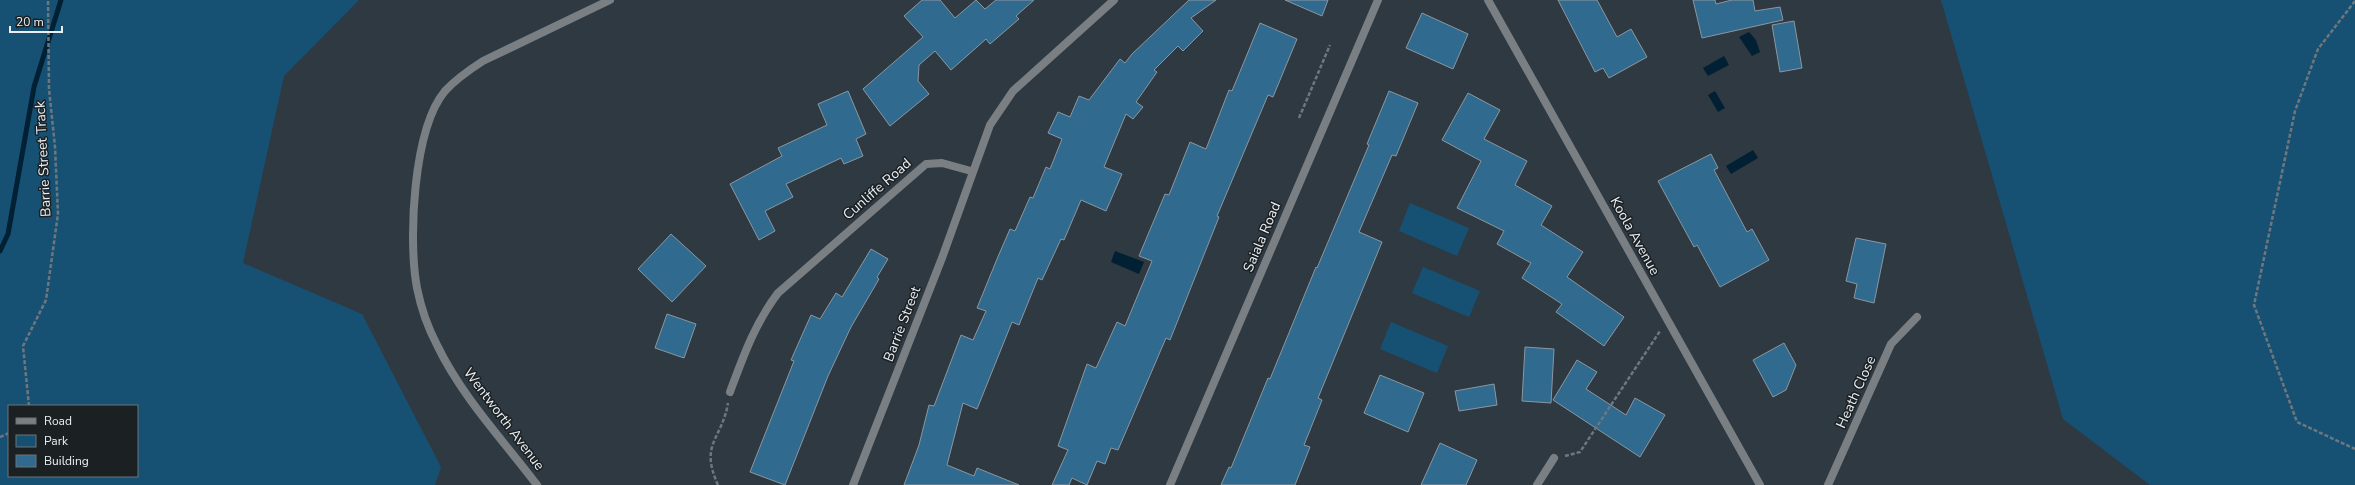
<svg xmlns="http://www.w3.org/2000/svg" width="2355" height="485" font-family="'Nunito Sans',sans-serif">
	<style>
		.green { fill: #165174; fill-rule: evenodd }
		.water { fill: #022033 }
		.lines { fill: none; stroke-linecap: round; stroke-linejoin: round }
		.stream { stroke: #022033; stroke-width: 5 }
		.building { fill: #306a8f; stroke: #8b97a0 }
		.path { stroke: #6f777e; stroke-width: 2.5; stroke-dasharray: 4 2; stroke-linecap: butt }
		.street { stroke: #7a7f83; stroke-width: 8 }
		.labels { text-anchor: middle; dominant-baseline: central; stroke-width: 3; stroke-linejoin: round; paint-order: stroke }
		.street-label { font-size: 14px; fill: #e9eff4; stroke: #1b2023 }
	</style>
	<rect width="100%" height="100%" fill="#2f3941"/>
	<g class="green">
		<path d="M0,0H359L284,76L243,263L362,314L441,467L435,485H0ZM9,406H137V476H9Z"/>
		<path d="M1941,0H2355V485H2150L2063,419Z"/>
		<path d="M1410,203L1469,228L1457,256L1399,231Z"/>
		<path d="M1423,267L1480,291L1469,317L1412,293Z"/>
		<path d="M1391,322L1448,346L1437,373L1380,349Z"/>
	</g>
	<g class="water">
		<path d="M1749,32L1756,40L1760,52L1752,56L1739,37Z"/>
		<path d="M1724,56L1729,65L1708,76L1703,68Z"/>
		<path d="M1715,91L1725,108L1718,112L1708,95Z"/>
		<path d="M1753,150L1758,158L1731,174L1726,166Z"/>
		<path d="M1115,251L1144,262L1139,274L1111,262Z"/>
	</g>
	<g class="lines">
		<path class="stream" d="M0,251L8,234L34,87L61,0"/>
	</g>
	<g class="building">
		<path d="M922,0H940L955,18L976,0L985,9L996,0H1034L1016,16L1019,19L990,44L986,39L951,70L935,51L919,65L918,81L929,94L890,126L863,89L923,37L904,16Z"/>
		<path d="M1189,0H1216L1191,18L1203,31L1183,51L1178,46L1154,70L1157,72L1136,102L1143,107L1133,119L1126,114L1104,167L1122,174L1106,211L1081,200L1064,240L1061,239L1042,280L1038,278L1019,325L1012,322L977,409L963,403L947,465L974,476L977,468L1019,485H904L919,445L929,405L934,406L961,335L973,340L986,311L977,308L997,259L1010,229L1015,231L1030,197L1033,198L1046,167L1050,169L1062,139L1048,133L1058,112L1070,117L1079,96L1089,100L1120,59L1125,63L1132,54Z"/>
		<path d="M1285,0H1328L1322,16Z"/>
		<path d="M1558,0H1597L1617,37L1631,29L1647,57L1609,78L1603,68L1595,72Z"/>
		<path d="M1693,0H1715L1716,4L1732,0H1753L1755,11L1780,7L1783,20L1702,38Z"/>
		<path d="M1422,13L1468,34L1453,69L1406,48Z"/>
		<path d="M1794,21L1802,68L1780,72L1772,25Z"/>
		<path d="M1260,23L1297,39L1273,97L1268,95L1217,216L1219,217L1170,340L1166,338L1118,450L1111,448L1105,464L1097,461L1087,485L1072,478L1069,485H1052L1068,450L1058,446L1087,364L1096,368L1117,322L1125,326L1152,261L1139,256L1165,194L1169,195L1190,142L1206,149L1229,90L1232,91Z"/>
		<path d="M848,91L866,134L856,139L863,156L844,164L841,158L786,184L793,197L765,211L775,231L759,240L730,184L782,156L778,148L827,125L818,104Z"/>
		<path d="M1389,91L1418,103L1396,156L1392,155L1359,232L1382,242L1318,398L1322,400L1304,445L1310,447L1295,485H1221L1229,467L1231,468L1268,378L1270,379L1316,267L1317,268L1369,145L1367,144Z"/>
		<path d="M1468,93L1500,110L1484,139L1527,161L1515,185L1552,206L1541,225L1583,252L1567,277L1624,317L1604,346L1556,312L1562,304L1522,278L1531,263L1497,244L1504,231L1457,208L1481,161L1442,140Z"/>
		<path d="M1711,154L1718,168L1714,170L1747,232L1752,229L1769,260L1720,287L1697,245L1694,247L1658,181Z"/>
		<path d="M671,234L706,266L672,302L638,269Z"/>
		<path d="M1856,238L1886,244L1874,303L1854,298L1857,284L1846,281Z"/>
		<path d="M871,249L888,259L877,277L879,279L851,327L828,376L785,485L750,472L794,361L791,360L811,315L820,319L836,293L842,297Z"/>
		<path d="M667,314L696,324L684,358L655,348Z"/>
		<path d="M1784,343L1796,365L1786,390L1773,397L1753,360Z"/>
		<path d="M1525,347L1554,349L1551,403L1522,401Z"/>
		<path d="M1577,360L1597,372L1586,389L1626,415L1635,398L1665,415L1640,457L1553,400Z"/>
		<path d="M1380,375L1424,393L1408,432L1364,413Z"/>
		<path d="M1494,384L1497,405L1459,411L1455,391Z"/>
		<path d="M1440,443L1477,460L1466,485H1421Z"/>
	</g>
	<g class="lines">
		<g class="path">
			<path d="M2355,1L2318,49L2295,111L2254,305L2297,422L2355,449"/>
			<path d="M1299,118L1330,45"/>
			<path d="M29,406L23,346L46,300L58,214L55,147L49,89L48,0"/>
			<path d="M0,437L9,433"/>
			<path d="M1565,456L1580,452L1660,331"/>
			<path d="M718,485C699,443 722,440 728,403"/>
		</g>
		<g class="street">
			<path d="M1488,0L1760,485"/>
			<path d="M730,392C743,357 755,323 778,293L926,164L942,163L971,171"/>
			<path d="M537,485C503,440 462,397 437,345C428,328 421,308 417,288C408,241 413,129 445,91C456,79 469,70 483,61L610,0"/>
			<path d="M853,485L942,258L990,125L1013,91L1114,0"/>
			<path d="M1170,485L1378,0"/>
			<path d="M1537,485L1554,458"/>
			<path d="M1828,485L1891,344L1917,317"/>
		</g>
	</g>
	<g class="labels">
		<g class="street-label">
			<text transform="translate(43 159) rotate(-93)">Barrie Street Track</text>
			<text transform="translate(877 189) rotate(-41)">Cunliffe Road</text>
			<text transform="translate(1635 236) rotate(61)">Koola Avenue</text>
			<text transform="translate(1262 237) rotate(-67)">Saiala Road</text>
			<text transform="translate(902 324) rotate(-69)">Barrie Street</text>
			<text transform="translate(1856 392) rotate(-66)">Heath Close</text>
			<text transform="translate(504 419) rotate(53)">Wentworth Avenue</text>
		</g>
	</g>
	<rect x="8" y="405" width="130" height="72" fill="#1b2023" stroke="#6d7377"/>
	<rect x="16" y="418" width="20" height="6" fill="#7a7f83" stroke="#6d7377"/>
	<text x="44" y="425" font-size="12" fill="#e9eff4">Road</text>
	<rect x="16" y="435" width="20" height="12" fill="#165174" stroke="#6d7377"/>
	<text x="44" y="445" font-size="12" fill="#e9eff4">Park</text>
	<rect x="16" y="455" width="20" height="12" fill="#306a8f" stroke="#6d7377"/>
	<text x="44" y="465" font-size="12" fill="#e9eff4">Building</text>
	<path d="M10 26v6h52v-6" fill="none" stroke="#e9eff4" stroke-width="2"/>
	<text x="16" y="26" font-size="12" fill="#e9eff4" stroke="#1b2023" stroke-width="3" paint-order="stroke">20 m</text>
</svg>
